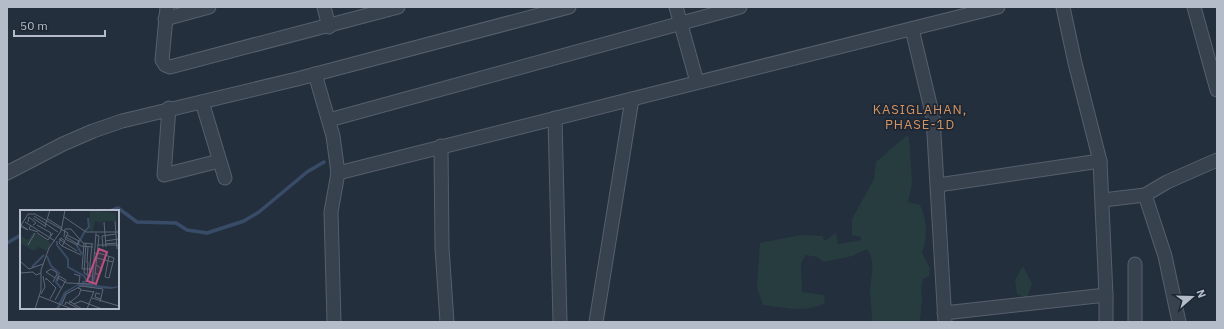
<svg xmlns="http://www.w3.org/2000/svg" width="1224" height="329" font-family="'IBM Plex Sans',sans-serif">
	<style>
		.green { fill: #263c3f }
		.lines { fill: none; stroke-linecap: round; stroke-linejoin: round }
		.stream { stroke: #394c67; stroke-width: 3.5 }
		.street-casing { stroke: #565f6c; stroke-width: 15 }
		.street { stroke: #38414e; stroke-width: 13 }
		.labels { text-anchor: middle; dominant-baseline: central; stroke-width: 3.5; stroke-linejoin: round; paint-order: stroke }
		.neighbourhood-label { font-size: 13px; letter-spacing: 1px; fill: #d59563; stroke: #1d2633 }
		.inset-river { fill: none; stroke: #394c67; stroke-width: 2 }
		.inset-road { fill: none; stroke: #5e6776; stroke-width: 1 }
		.view { fill: #bd5182; fill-opacity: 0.15; stroke: #bd5182; stroke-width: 2 }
		.inset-edge { fill: none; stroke: #b4bcc9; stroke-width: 2 }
	</style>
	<rect width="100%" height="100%" fill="#242f3e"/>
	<g class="green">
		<path d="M906,136L909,137L912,183L908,202L920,205C927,220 928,237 922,253L930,268L929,276L923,279L921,286L922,299L920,322H872C872,311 870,300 870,290C871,277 876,260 867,249L852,256L824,262L817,257L806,255L801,263L802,292L824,295L825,303C806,313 784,308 763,305L757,288L760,243L801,235L822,236L825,241L836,233L838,244L861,240V237L852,235V219L874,179L876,162Z"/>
		<path d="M1023,266L1032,284L1027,298L1017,294L1015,280Z"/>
	</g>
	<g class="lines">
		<g class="stream">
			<path d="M110,211L118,208L137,222L176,223L187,230L207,233L244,221L259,212L307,172L324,162"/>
			<path d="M7,243L21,235"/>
		</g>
		<g class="street-casing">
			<g id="street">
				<path d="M167,7L162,60L165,65L170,67L398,7"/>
				<path d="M324,7L329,27"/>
				<path d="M676,7L697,82"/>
				<path d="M1063,7L1075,63L1100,161L1106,295V322"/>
				<path d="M1194,7L1217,90"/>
				<path d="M165,19L209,7"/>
				<path d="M912,29L933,117L945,322"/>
				<path d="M315,74L333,136L338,173L331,212L334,322"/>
				<path d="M202,102L225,178"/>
				<path d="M169,108L164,175L219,161"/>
				<path d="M555,118L560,322"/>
				<path d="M329,120L740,7"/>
				<path d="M441,146L442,248L447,322"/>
				<path d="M7,173L63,144L93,131L122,121L297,79L569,7"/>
				<path d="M338,173L998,7"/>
				<path d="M938,185L1100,161"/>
				<path d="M1145,195L1165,256L1179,322"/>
				<path d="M1103,200L1145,195L1167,182L1217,160"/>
				<path d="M1135,264V322"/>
				<path d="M944,313L1106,295"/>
				<path d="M596,322L632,99"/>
			</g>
		</g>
		<use href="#street" class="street"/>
	</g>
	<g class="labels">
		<g class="neighbourhood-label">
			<text x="920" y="109">KASIGLAHAN,<tspan x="920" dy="15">PHASE-1D</tspan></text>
		</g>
	</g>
	<g transform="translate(20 210)">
		<rect width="99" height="99" fill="#242f3e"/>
		<path d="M70,0L96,3V11H82V19L81,12L75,11L73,22L69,21ZM13,22L31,33L27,41L19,37L13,41L0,33V25L8,30Z" fill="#263c3f"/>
		<path d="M60,73L93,77L99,76V77L91,79L57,76L46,83L39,99H36L44,82Z" fill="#394c67"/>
		<path class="inset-river" d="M65,21L69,17L68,8M37,31V35L48,49V57L64,66L67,71L63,72L64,74M62,44L57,36L65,21M27,46L31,56L39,63L36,72L41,78M12,57L24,45M72,76L75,64"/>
		<path class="inset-road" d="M15,4L48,23M14,6L38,22M44,7L66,22H99M13,8L26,17M28,9L42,18M95,11L97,39M5,12L35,31M8,12L9,7L16,13L13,15M84,12L86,37M11,15L9,19L18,22M17,15L31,23L30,26M0,16L8,20L1,15M25,16L30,0M0,17L8,4H15M17,23L28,30L33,23M48,23L45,29L57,35L59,30M47,25L59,31M44,27L45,19H51L63,33L73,34M46,27L61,36L73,37M39,29L57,41M85,31L99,29M64,33L62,59H71M66,33L64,63L70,67L71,65M85,34L97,33M8,35L15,23M77,35H98M42,36L39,33L41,28L45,31L42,36L61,45M83,37L82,26L96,24M74,43L82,44L94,48L89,68L85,67L89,46M77,48L93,52M1,52L9,59L23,54M67,53L68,36M0,63L13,62L16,65L21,63M75,63L79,65L82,59L76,55M54,64L60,66L59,73M75,64L79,26L76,25M67,65L68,52M69,66L72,34M38,68L47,73L72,74L76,23M26,70V68L36,78L30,89M33,72L37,64L36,62L31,59L26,62L35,68M61,80L74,82M21,84L25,77L23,66M80,84L76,83L75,87L81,89M19,86L52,99M72,88L99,96M35,90L46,70L39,66L37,71M49,91L62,99M42,94L46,84L61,76L83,79L80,92M48,94L59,85L61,79L58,78M54,94L61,91L82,99M45,95L46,92L59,99M15,99L21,80V60L29,38L41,21L45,0M67,99L74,81"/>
		<path class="view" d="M79,39L87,42L76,74L67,71Z"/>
		<rect width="99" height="99" class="inset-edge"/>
	</g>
	<rect width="1224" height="329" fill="none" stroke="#b4bcc9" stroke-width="16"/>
	<g transform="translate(1192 297) rotate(70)" stroke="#1d2633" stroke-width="3" paint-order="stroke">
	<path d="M0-3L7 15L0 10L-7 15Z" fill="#b4bcc9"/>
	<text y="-6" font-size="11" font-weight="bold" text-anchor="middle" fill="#b4bcc9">N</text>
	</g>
	<path d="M14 30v6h91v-6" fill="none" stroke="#b4bcc9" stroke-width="2"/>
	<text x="20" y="30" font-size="12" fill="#b4bcc9" stroke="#1d2633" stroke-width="3" paint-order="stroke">50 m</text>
</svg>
